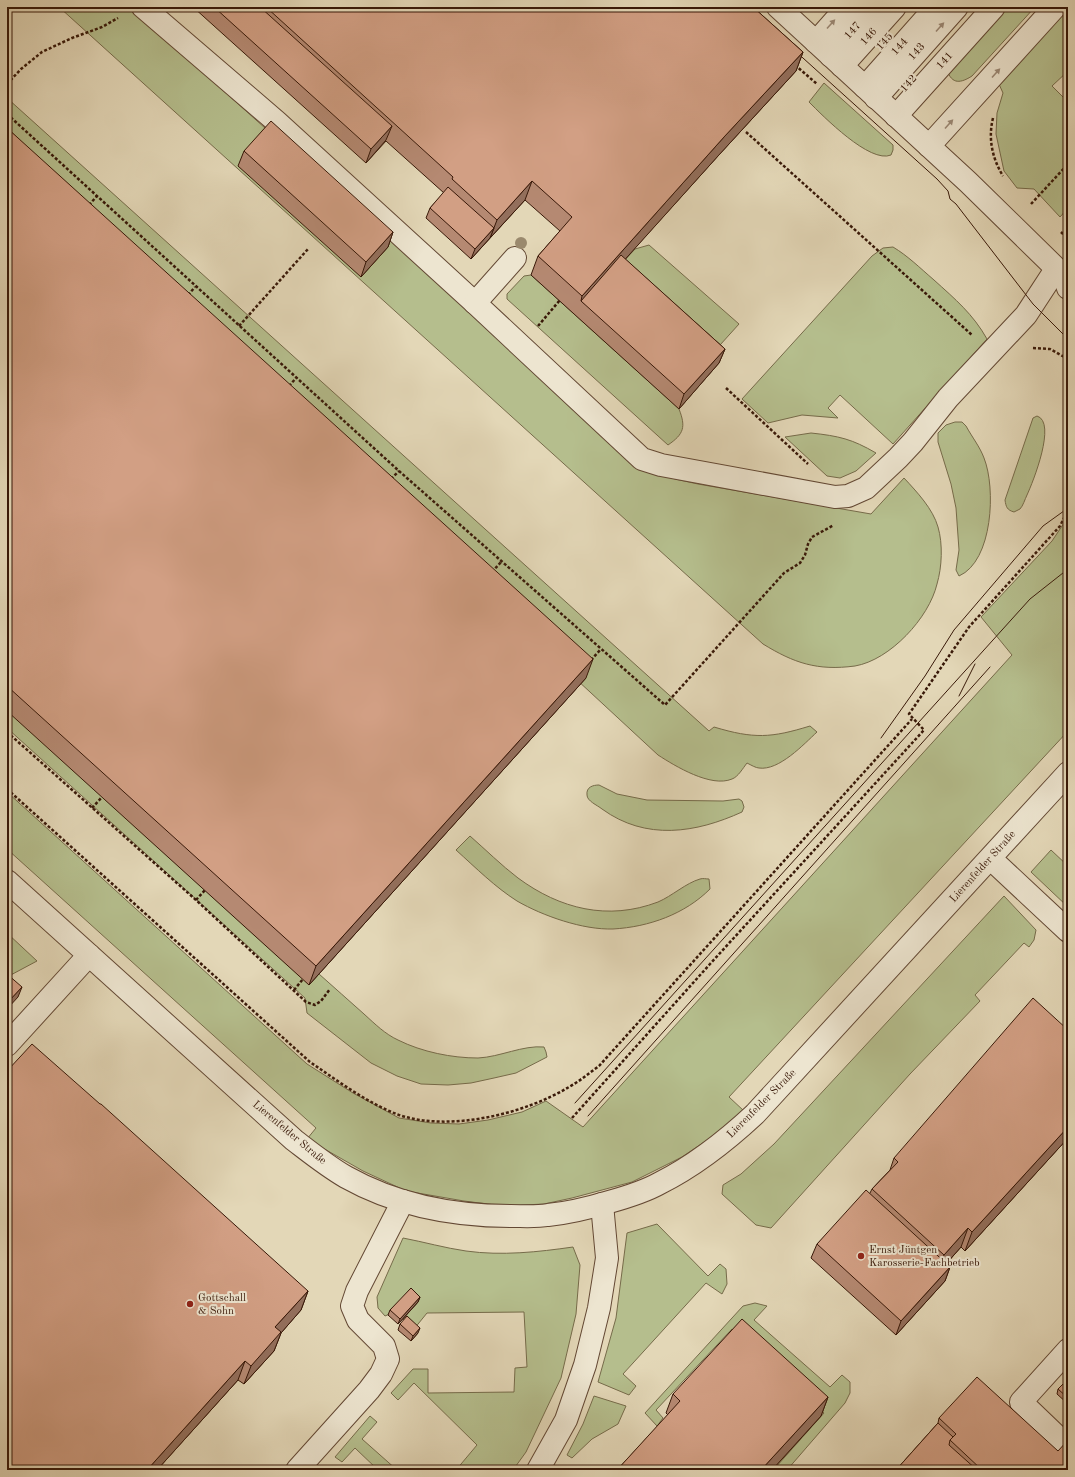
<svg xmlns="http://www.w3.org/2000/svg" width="1075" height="1477" font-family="'Old Standard TT',serif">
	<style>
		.green { fill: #b5be8d; stroke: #766b4a }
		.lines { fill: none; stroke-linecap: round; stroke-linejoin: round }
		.minor-casing { stroke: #634834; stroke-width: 24 }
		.path { stroke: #381808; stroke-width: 2.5; stroke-dasharray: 3 2; stroke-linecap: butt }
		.minor { stroke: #ede5d0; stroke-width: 22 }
		.tram { stroke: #381808; stroke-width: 1 }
		.tree { fill: #9a896d }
		.wall { fill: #b58972; stroke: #381808 }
		.shaded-wall { fill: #936f5c; stroke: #381808 }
		.building { fill: #d29f84; stroke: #381808 }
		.oneway { fill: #9c8976 }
		.poi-dot { fill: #8f2418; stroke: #ede5d0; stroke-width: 1.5 }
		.labels { text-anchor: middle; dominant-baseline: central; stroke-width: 4; stroke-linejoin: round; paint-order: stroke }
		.street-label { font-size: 11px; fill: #381808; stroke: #ede5d0 }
		.poi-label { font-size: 11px; fill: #381808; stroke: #ede5d0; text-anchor: start }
	</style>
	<rect width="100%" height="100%" fill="#e3d7b7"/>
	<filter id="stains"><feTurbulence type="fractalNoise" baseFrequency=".005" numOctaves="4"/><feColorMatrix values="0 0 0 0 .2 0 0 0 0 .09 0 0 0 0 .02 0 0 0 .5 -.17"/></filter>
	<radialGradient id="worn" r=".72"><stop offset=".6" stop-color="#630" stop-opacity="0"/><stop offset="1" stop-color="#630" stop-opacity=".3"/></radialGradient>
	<g class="green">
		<path d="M59,7H130L642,466L675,479L698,484L871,514L904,478C917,492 933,509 938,527C943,544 942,567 937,584C929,618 890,660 855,666C817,671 794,663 763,644Z"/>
		<path d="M1002,7H1035L972,76C961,83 952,85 947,70Z"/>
		<path d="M1062,7H1068V71L1052,86L1068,102V208L1060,217L1034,189L1017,188L1004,171L996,134L997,113L1003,93L998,82Z"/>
		<path d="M824,83L893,145V150L891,155C870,164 823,116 809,102Z"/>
		<path d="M7,98L709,731L714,727C754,739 771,738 810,726L817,732C804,744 779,771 759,768C756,768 751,765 747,763C743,768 738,777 732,779C711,788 675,766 658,755L7,152Z"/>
		<path d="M649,245L739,324L711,355L616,270L635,249Z"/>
		<path d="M893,247C908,256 920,268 934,280C955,299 973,314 987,339L893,444L840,395L828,408L838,418L802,415L768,423L742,399L872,256L883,248Z"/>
		<path d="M531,275L679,409C686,427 684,434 668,445L507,299V294L524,276Z"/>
		<path d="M1037,416C1057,422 1033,482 1027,495C1025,499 1023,506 1020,509C1018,510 1016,511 1014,512C1007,510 1006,507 1005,500L1033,418Z"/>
		<path d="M955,422H962L966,426C972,437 980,447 984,458C996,488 993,561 959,576L956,570L959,550L956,508L951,484L938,442V433L946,425Z"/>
		<path d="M811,433C839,436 852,439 876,453L856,471L840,478L827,476L785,437Z"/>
		<path d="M1068,517V731L729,1097L744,1111L719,1132L682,1157L632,1182L572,1198L544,1204L503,1206L464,1201L406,1191L363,1171L307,1139L316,1128L7,849V792L307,1064L353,1093L399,1118L431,1123L459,1124L488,1120L522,1112L546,1101L583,1127L1012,655L981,617L1052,541Z"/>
		<path d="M7,710L309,984L319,974C334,987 349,1001 364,1014C375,1024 385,1034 398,1040C422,1052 452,1058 478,1058C500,1057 523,1045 544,1047L546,1052L547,1057L516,1073L494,1078L471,1083L448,1085L421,1084L397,1076L371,1063L307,1013L305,998L7,728Z"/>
		<path d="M599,785L617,794L647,800L723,801L739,799L742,801L744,807L742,812C696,833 646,841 602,809C597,805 587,801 587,795C586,787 593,785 599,785Z"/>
		<path d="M470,836C486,850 501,865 518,878C560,909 608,921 658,902C672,896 686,883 700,879C703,878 706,879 709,879L710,889C685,914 649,927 613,929C583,930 543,916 517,901C495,887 476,868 456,850Z"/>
		<path d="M1051,850L1068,866V907L1031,872Z"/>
		<path d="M1004,896L1036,930L1034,940L1029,947L1024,943L975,995L980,1001L910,1074L771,1228L756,1225L722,1194L723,1185L741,1174L774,1144Z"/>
		<path d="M7,933L37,961L7,977Z"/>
		<path d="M657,1224L708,1276L720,1264L726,1269L727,1284L722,1294L706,1283L623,1374L636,1386L629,1395L598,1382L616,1318L627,1233Z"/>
		<path d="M403,1238C424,1242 445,1248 466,1251C502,1256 538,1252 573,1247L580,1265L576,1314L561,1378L526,1452L513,1470H456L477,1445L414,1383L398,1400L391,1393L413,1369H428V1393L514,1392L515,1368L527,1367L524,1312L427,1313L414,1329L403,1319L418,1302L385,1316L378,1308L377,1297Z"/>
		<path d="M755,1303L767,1306L754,1320L830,1387L842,1375L850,1382V1393L845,1403L787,1470H780L776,1467L824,1413L732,1329L656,1410L663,1418L657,1426L645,1413L743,1306Z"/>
		<path d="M594,1396L626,1406L618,1424L592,1439L572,1458L567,1455L583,1424Z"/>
		<path d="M370,1416L377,1422L362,1439L397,1470H378L355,1448L342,1462L335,1457Z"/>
	</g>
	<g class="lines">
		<g class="minor-casing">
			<g id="minor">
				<path d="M143,7L277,122L475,303L642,459L661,465L835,497L848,496L866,488L898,458L913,442L948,398L1026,315L1056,269"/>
				<path d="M778,7L968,182L1064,276L1068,288"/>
				<path d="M816,42L847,7"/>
				<path d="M831,56L874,7"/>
				<path d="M842,66L895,7"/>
				<path d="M865,87L936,7"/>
				<path d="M876,98L957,7"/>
				<path d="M896,116L994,7"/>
				<path d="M929,146L1055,7"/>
				<path d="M475,303L515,258"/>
				<path d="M991,859L1068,931"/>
				<path d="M7,881L294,1140C311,1153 327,1166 346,1177C396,1205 455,1216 511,1216C523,1216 536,1217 548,1215C568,1213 589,1208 609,1202C627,1197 644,1192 660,1183C696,1165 726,1141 755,1114L1068,773"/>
				<path d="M7,1045L89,955"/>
				<path d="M1068,1350L1021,1402L1068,1447"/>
				<path d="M297,1470L369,1390L381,1374L388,1359L384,1346L358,1320L352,1306L357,1291L403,1201"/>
				<path d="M538,1470L566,1420L585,1365L599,1308L607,1258L602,1204"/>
			</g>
		</g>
		<g class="path">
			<path d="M795,65L817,84"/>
			<path d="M1064,79L1068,83"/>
			<path d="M7,84L21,69L42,52L72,38L102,27L118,18"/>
			<path d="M7,114L399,471L665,705L784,573L800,563L805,555L808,544L812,537L834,525"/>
			<path d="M993,118C988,138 992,158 1003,176"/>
			<path d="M746,132L972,335"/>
			<path d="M1031,204L1068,164"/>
			<path d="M89,205L97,196"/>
			<path d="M1061,232L1068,239"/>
			<path d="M188,295L195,287"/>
			<path d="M239,326L308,249"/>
			<path d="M538,326L560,300"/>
			<path d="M1033,348L1050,349L1068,359"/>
			<path d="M289,386L297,377"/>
			<path d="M726,388L808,464"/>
			<path d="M391,479L399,471"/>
			<path d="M492,572L501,562"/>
			<path d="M591,660L601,649"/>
			<path d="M7,732L196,900L306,1002L315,1005L321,1001L330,989"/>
			<path d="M7,789L310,1062C338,1081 367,1103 399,1115C450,1132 524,1114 569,1087C580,1081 589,1073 599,1066L912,719"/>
			<path d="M92,808L102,797"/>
			<path d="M196,900L205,890"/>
			<path d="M294,990L303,979"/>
			<path d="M572,1118L710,964L924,730L909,714L969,627L1060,526L1068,510"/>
		</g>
		<use href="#minor" class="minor"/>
		<g class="tram">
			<path d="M793,49L937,179L948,191L950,199L956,204L1033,304L1068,339"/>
			<path d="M959,696L975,664"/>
			<path d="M881,738L925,676L954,630L1043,526L1068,508"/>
			<path d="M575,1103L1030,599L1068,569"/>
			<path d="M588,1116L990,667"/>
		</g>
	</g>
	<circle class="tree" cx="521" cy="243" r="6"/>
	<g class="wall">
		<path d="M193,7H753L803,52L796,71L718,156L625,259L725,349L719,363L679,409L531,275L538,256L560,231L525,200L471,259L426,218L430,208L444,193L386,141L366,163Z"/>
		<path d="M7,128L586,678L309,985L7,711Z"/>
		<path d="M244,151L393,232L388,247L361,277L238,166Z"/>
		<path d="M1068,1030V1138L965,1251L961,1247L947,1263L950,1267L945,1281L896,1335L811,1258L817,1244L870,1193L872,1189L890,1170L894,1158Z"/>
		<path d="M308,1291L301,1310L281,1333L274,1351L244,1384L238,1380L157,1470H7Z"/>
		<path d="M420,1297L418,1302L398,1324L388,1315L390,1310Z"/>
		<path d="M400,1324L418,1333L411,1341L398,1330Z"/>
		<path d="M1068,1379V1404L1057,1394L1058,1389Z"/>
		<path d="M673,1394L828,1397L821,1416L772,1470H617L668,1415L666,1413Z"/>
		<path d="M939,1418L1058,1451L1068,1470H896L938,1423Z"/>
	</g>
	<g class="shaded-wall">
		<path d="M803,52L796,71L718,156L585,304L581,301L582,296L724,137Z"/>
		<path d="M392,126L386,140L366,163L371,149Z"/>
		<path d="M532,181L525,200L490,238L497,220Z"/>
		<path d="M494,228L490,238L471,259L475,249Z"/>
		<path d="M393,232L388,247L361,277L366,262Z"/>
		<path d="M725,349L719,363L679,409L684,394Z"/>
		<path d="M593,659L586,678L309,985L316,966Z"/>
		<path d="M22,987L18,997L7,1009V1003Z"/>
		<path d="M1068,1127V1138L965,1251L972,1232Z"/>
		<path d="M968,1228L961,1247L937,1274L944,1255Z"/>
		<path d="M950,1267L945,1281L896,1335L901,1321Z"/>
		<path d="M308,1291L301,1310L281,1333L274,1351L244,1384L251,1366L275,1327Z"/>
		<path d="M420,1297L418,1302L398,1324L400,1319Z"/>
		<path d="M420,1328L418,1333L411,1341L413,1336Z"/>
		<path d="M245,1361L238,1380L157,1470H147Z"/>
		<path d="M828,1397L821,1416L772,1470H761Z"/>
	</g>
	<g class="building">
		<path d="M214,7H260L392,126L371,149Z"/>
		<path d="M266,7H753L803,52L724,137L582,296L538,256L572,217L532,181L497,220L452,179L453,177Z"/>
		<path d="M271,121L393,232L366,262L244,151Z"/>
		<path d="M7,128L593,659L316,966L7,686Z"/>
		<path d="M448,187L494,228L475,249L430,208Z"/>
		<path d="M621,255L725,349L684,394L581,301Z"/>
		<path d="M7,974L22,987L7,1003Z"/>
		<path d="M1033,998L1068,1030V1127L972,1232L968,1228L944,1255L872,1189L898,1162L894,1158Z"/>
		<path d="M32,1044L100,1104H101L308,1291L275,1327L281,1332L251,1366L245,1361L147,1470H7V1071Z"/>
		<path d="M866,1190L950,1267L901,1321L817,1244Z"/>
		<path d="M411,1288L420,1297L400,1319L390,1310Z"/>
		<path d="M407,1316L420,1328L413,1336L400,1324Z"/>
		<path d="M742,1319L828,1397L761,1470H617L680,1401L673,1394Z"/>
		<path d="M977,1377L1058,1451L1068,1440V1470H982L950,1440L956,1434L939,1418Z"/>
		<path d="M1068,1379V1398L1058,1389Z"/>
		<path d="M938,1423L953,1437L950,1440L949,1445L977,1470H896Z"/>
	</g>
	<defs><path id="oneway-solid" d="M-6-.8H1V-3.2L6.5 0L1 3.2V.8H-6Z"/></defs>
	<g class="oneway">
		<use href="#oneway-solid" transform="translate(831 24) rotate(-48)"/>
		<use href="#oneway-solid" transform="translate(940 27) rotate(-48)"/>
		<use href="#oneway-solid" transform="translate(996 73) rotate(-48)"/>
		<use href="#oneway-solid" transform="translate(949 124) rotate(-48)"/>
	</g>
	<g class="poi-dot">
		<circle cx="861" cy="1256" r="4"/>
		<circle cx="190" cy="1304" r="4"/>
	</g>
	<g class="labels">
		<g class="street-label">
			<text transform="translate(853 31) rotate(-48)">147</text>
			<text transform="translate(869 37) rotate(-48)">146</text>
			<text transform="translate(885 42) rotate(-48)">145</text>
			<text transform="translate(900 47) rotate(-48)">144</text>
			<text transform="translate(917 52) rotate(-48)">143</text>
			<text transform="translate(945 61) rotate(-48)">141</text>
			<text transform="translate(909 84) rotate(-48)">142</text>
			<text transform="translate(983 867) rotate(-48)">Lierenfelder Straße</text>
			<text transform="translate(762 1104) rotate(-45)">Lierenfelder Straße</text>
			<text transform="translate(289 1133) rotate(40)">Lierenfelder Straße</text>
		</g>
		<g class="poi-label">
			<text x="869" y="1250">Ernst Jüntgen<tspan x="869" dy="13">Karosserie-Fachbetrieb</tspan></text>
			<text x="198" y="1298">Gottschall<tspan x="198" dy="13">&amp; Sohn</tspan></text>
		</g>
	</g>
	<rect width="1075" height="1477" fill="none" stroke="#e3d7b7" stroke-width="24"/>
	<rect x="8" y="8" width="1059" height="1461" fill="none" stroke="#381808" stroke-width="2"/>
	<rect x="12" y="12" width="1051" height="1453" fill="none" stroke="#381808"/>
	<rect width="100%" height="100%" filter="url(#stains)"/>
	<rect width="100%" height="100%" fill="url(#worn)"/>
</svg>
